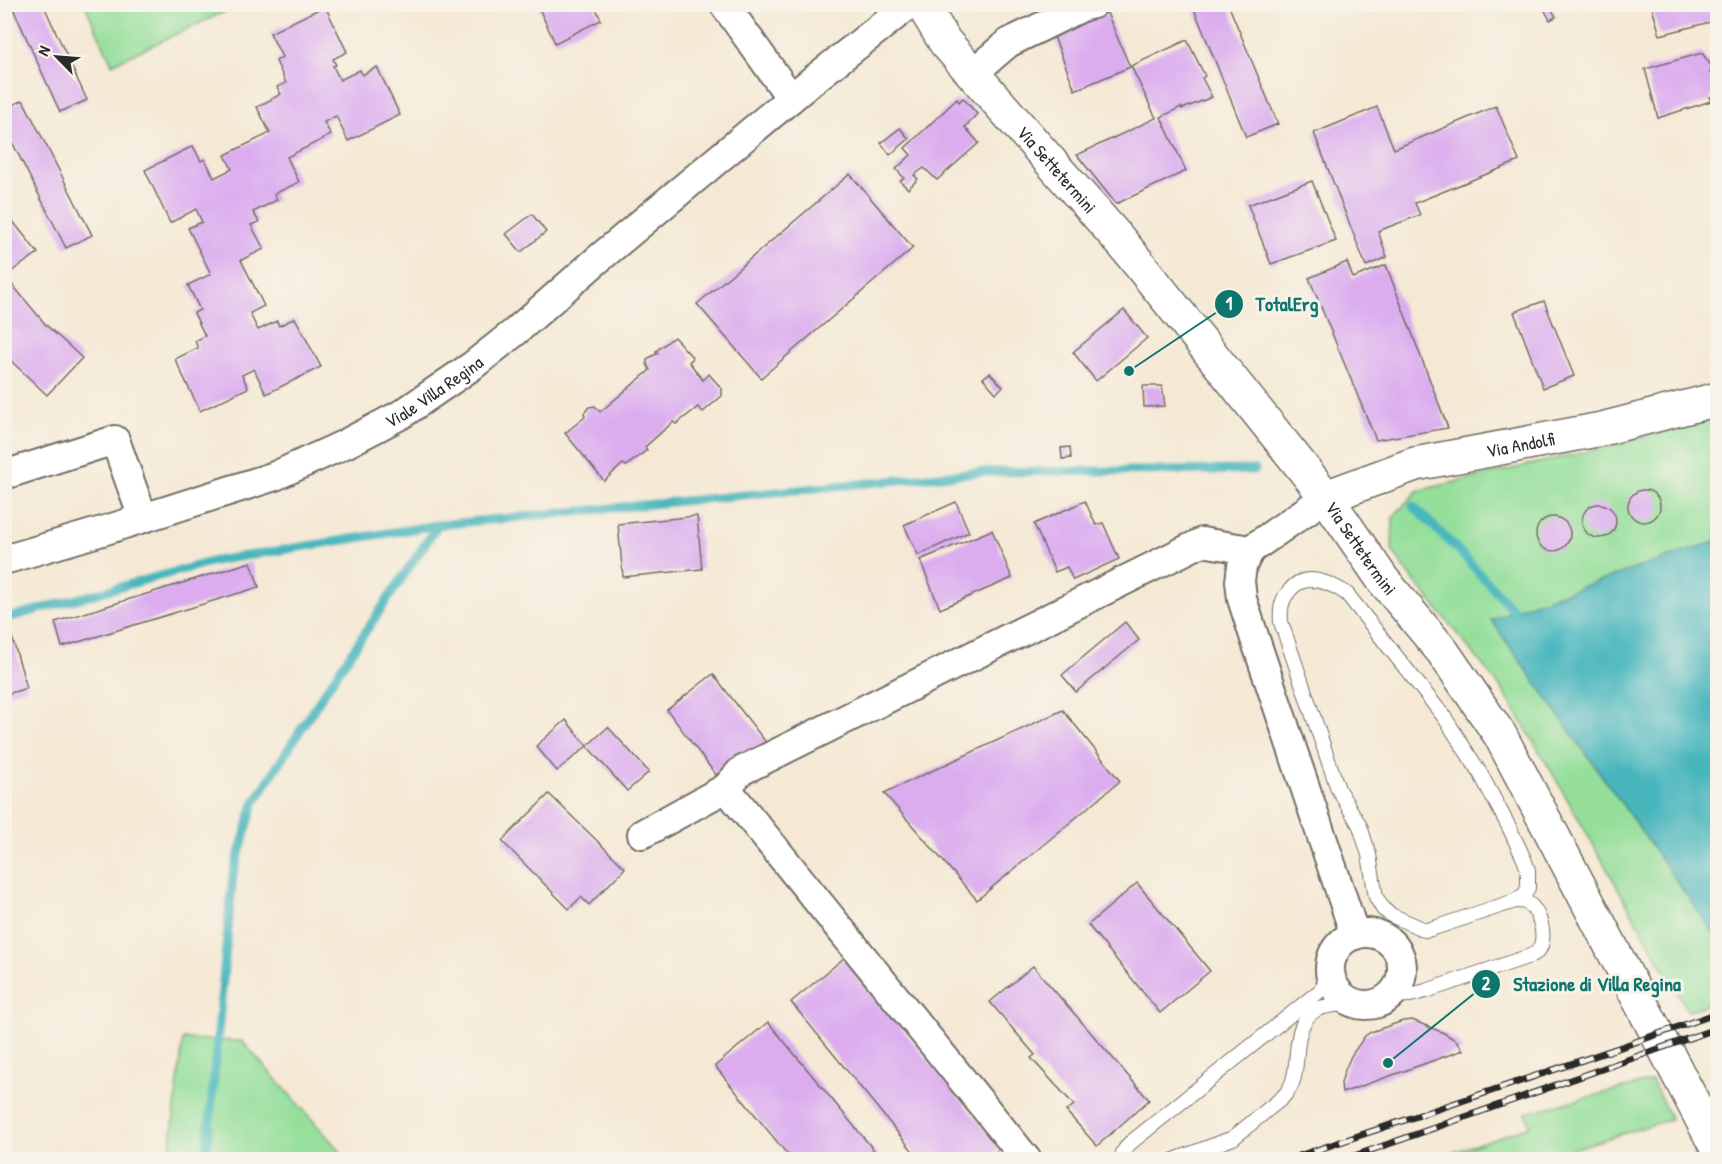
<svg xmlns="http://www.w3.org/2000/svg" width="1722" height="1164" font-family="'Patrick Hand',sans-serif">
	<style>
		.green { fill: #95df9b; stroke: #608563; stroke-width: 1.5 }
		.water { fill: #47b6bd; stroke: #397074; stroke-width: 1.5 }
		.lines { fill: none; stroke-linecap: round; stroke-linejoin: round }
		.stream { stroke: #47b6bd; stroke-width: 9 }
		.building { fill: #dbadef }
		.lane-casing { stroke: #726e66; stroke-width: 16 }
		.street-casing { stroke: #726e66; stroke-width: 32 }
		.secondary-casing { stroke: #726e66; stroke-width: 36 }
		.lane { stroke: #fff; stroke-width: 14 }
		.street { stroke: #fff; stroke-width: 28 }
		.secondary { stroke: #fff; stroke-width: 33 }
		.rail-casing { stroke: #2b2b2b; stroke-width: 7 }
		.rail { stroke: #f7f3e8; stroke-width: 4.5; stroke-dasharray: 14; stroke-linecap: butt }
		.labels { text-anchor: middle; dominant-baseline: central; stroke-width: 6; stroke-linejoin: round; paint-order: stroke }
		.street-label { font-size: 18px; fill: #2b2b2b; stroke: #f7f3e8 }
		.leader { fill: none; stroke: #0f766e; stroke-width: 2 }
		.callout-dot { fill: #0f766e; stroke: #f7f3e8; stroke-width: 2 }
		.mark-label { font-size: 18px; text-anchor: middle; font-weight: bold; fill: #fff }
		.callout-label { font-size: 20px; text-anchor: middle; font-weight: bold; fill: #0f766e; stroke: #f7f3e8; stroke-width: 6; stroke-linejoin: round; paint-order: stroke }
	</style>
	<rect width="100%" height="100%" fill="#f7f3e8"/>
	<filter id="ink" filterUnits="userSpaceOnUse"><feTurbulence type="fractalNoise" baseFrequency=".0167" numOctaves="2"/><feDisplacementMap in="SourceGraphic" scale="12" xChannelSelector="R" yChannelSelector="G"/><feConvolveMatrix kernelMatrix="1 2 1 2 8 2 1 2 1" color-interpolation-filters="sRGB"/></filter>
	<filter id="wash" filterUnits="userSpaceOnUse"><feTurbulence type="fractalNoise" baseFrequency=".008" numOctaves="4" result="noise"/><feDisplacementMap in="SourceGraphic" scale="24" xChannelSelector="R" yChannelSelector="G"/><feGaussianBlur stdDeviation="1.35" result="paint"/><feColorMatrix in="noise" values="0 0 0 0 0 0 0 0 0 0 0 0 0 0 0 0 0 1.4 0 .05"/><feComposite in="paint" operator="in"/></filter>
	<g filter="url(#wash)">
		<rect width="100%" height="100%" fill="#f5e9d5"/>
		<g class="green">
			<path d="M85,5H239L112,64Z"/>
			<path d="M1717,417V1001L1688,1011L1550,769L1502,689L1408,573L1392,550L1393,517L1417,491L1611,446Z"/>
			<path d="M183,1039L242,1041L347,1159H169Z"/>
			<path d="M1652,1081L1671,1119L1540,1159H1451L1454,1152L1530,1126L1526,1113Z"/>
		</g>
		<path class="water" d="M1717,541H1718L1717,938L1491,620L1513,610Z"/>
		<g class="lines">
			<g class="stream">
				<path d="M1413,506L1460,552L1513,610"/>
				<path d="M4,619L214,561L438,525L981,472L1255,470"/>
				<path d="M206,1160L233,874L254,803L324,693L438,525"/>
			</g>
		</g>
		<g id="blocks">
			<g class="building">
				<path d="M11,4H43L87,100L60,112Z"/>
				<path d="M537,4H594L601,20L555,43Z"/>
				<path d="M1192,4H1228L1278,124L1246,137Z"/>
				<path d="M1651,4H1718V20L1660,35Z"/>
				<path d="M1542,5H1559L1551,8L1556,17L1550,20Z"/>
				<path d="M325,6L347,52L333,59L336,65L333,66L340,80L360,70L362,75L377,67L400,115L348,141L336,116L324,122L331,135L287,157L299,182L274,194L277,200L253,212L259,222L251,225L264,249L241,260L264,306L250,313L252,318L258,330L277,321L279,326L295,318L321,367L266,394L254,369L242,375L248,388L200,411L175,359L198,348L195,341L205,336L194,313L200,310L188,285L211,274L188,228L202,222L196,209L170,223L145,170L193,146L201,161L205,159L214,178L232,169L225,155L270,133L257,107L281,94L277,87L286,83L276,61L282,57L270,33Z"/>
				<path d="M1107,13L1130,67L1075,90L1053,34L1083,17Z"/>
				<path d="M1187,40L1205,76L1202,78L1212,97L1182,109L1181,107L1161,117L1186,171L1116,204L1077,155L1156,118L1131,66Z"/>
				<path d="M1702,53L1712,67L1710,73L1718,79V96L1710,97L1711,101L1658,118L1645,69Z"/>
				<path d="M963,98L977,114L965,127L979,143L937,180L924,168L914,175L918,179L908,189L900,181L904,178L896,169L911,155L905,148L957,99L959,102Z"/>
				<path d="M23,100L92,235L66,248L4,126V109Z"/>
				<path d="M1496,106L1519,161L1415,203L1420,215L1378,231L1387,257L1366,266L1314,133L1377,107L1394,149Z"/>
				<path d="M900,128L909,139L890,155L881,143Z"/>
				<path d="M850,174L913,248L761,378L697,304Z"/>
				<path d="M1312,181L1336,241L1271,264L1248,205Z"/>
				<path d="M4,210L38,253L5,276L46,325L82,358L47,395L9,359L5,363Z"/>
				<path d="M532,214L546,232L521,252L506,234Z"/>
				<path d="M1347,262L1353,278L1386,265L1448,428L1376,440L1309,278Z"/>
				<path d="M1544,301L1574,376L1543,388L1514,312Z"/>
				<path d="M1124,310L1147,338L1096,381L1073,352Z"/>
				<path d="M674,337L693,358L689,362L703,380L709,374L722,389V396L703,412L698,407L676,424L673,422L645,447L647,450L626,466L623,464L604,481L565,433L585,417L584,413L589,407L595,406L600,412L650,370L647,364V359L658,353L656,351Z"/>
				<path d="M990,373L1003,387L996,393L983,378Z"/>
				<path d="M1143,386H1162L1165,406L1144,407Z"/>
				<path d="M1070,447L1071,458L1062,459L1061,448Z"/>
				<circle cx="1644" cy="506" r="16"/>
				<path d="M1085,501L1096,525L1103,523L1119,559L1073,580L1067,567L1055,572L1034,524Z"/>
				<path d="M956,502L969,532L918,555L904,525Z"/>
				<circle cx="1599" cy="521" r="17"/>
				<path d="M697,516L702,569L623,577L618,524Z"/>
				<circle cx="1553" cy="534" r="17"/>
				<path d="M992,530L1012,578L940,609L920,560Z"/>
				<path d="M251,562L259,587L62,647L55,622Z"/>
				<path d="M1125,622L1139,640L1076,692L1062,675Z"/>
				<path d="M11,634L27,688L4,695V636Z"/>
				<path d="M713,674L768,745L716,775L667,710Z"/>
				<path d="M1063,710L1120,781L977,900L884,793Z"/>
				<path d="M566,720L587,746L557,771L536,746Z"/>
				<path d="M608,727L649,772L627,791L587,746Z"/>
				<path d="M549,794L625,868L589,905L581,897L569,909L502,841Z"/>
				<path d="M1137,883L1210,971L1160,1013L1088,925Z"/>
				<path d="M844,958L1000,1148L986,1160H920L791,1002Z"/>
				<path d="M1033,966L1149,1100L1097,1146L1066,1111L1074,1105L1031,1058L1035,1055L990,1002Z"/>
				<path d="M1412,1020L1444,1033L1457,1041L1463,1050L1342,1093L1341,1083L1345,1070L1351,1056L1365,1036L1371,1032L1403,1021Z"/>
				<path d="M768,1022L882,1160H792L715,1066Z"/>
			</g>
		</g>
	</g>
	<g filter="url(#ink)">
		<use href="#blocks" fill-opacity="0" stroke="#726e66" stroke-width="1.5"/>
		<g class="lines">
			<g class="lane-casing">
				<g id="lane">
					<path d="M1390,996L1410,995L1426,991L1530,956C1532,955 1536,953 1538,951C1548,939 1540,907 1525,902C1522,901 1519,901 1515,901L1431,929L1425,930L1391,915L1383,909L1376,897L1369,855L1360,826L1338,789L1281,622C1280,609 1281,600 1290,590C1305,571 1331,583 1347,594L1445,718L1480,773L1509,827L1524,859L1528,870V888L1525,894L1515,901"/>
					<path d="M1123,1160C1121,1153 1125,1149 1129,1144L1321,990L1331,975"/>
					<path d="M1174,1160L1233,1138L1282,1098C1288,1092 1292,1086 1294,1077C1299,1055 1293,1020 1318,1009C1330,1004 1344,1005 1356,1003"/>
				</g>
			</g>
			<g class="street-casing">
				<g id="street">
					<path d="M724,4L791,98"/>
					<path d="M973,73L1008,43L1084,6L1093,4"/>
					<path d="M4,475L115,440L143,518"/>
					<path d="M1326,497L1250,550L1242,566L1240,581L1242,599L1255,639L1355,935"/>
					<path id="s1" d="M4,560L109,529L275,476L345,444L402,414L472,366L515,332L596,261L813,80L910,4"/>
					<path d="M726,788L1027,1160"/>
					<path d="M642,834L726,788L741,771L1202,542L1250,550"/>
					<circle cx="1366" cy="969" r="36"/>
				</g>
			</g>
			<g class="secondary-casing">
				<g id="secondary">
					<path id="s2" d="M922,4L945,42L1123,244L1326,497L1383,580L1443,652L1500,735L1718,1150"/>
					<path id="s3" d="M1326,497L1415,464L1602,429L1718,399"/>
				</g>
			</g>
			<use href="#lane" class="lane"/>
			<use href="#street" class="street"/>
			<use href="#secondary" class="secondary"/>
			<g class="rail-casing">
				<g id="rail">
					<path d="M1287,1160L1621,1047L1718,1013"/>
					<path d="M1343,1160L1718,1028"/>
				</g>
			</g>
			<use href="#rail" class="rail"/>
		</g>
	</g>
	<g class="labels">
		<g class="street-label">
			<text stroke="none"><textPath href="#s2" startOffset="214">Via Settetermini</textPath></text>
			<text stroke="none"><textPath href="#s1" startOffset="464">Viale Villa Regina</textPath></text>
			<text stroke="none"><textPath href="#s3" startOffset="202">Via Andolfi</textPath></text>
			<text stroke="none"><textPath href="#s2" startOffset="700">Via Settetermini</textPath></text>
		</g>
	</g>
	<path class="leader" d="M1129 371L1229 304M1388 1063L1486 984"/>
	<g class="callout-dot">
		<circle cx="1129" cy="371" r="6"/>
		<circle cx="1388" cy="1063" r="6"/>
		<circle cx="1229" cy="304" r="15"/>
		<circle cx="1486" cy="984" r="15"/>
	</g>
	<g class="mark-label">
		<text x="1229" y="310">1</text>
		<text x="1486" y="990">2</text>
	</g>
	<g class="callout-label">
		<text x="1287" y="311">TotalErg</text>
		<text x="1597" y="991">Stazione di Villa Regina</text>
	</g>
	<rect width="1722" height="1164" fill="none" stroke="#f7f3e8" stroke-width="24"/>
	<g transform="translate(57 57) rotate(295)" stroke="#f7f3e8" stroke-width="4.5" paint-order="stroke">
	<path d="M0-4.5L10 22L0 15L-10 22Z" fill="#2b2b2b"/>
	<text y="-9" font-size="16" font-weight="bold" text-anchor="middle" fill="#2b2b2b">N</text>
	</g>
</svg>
